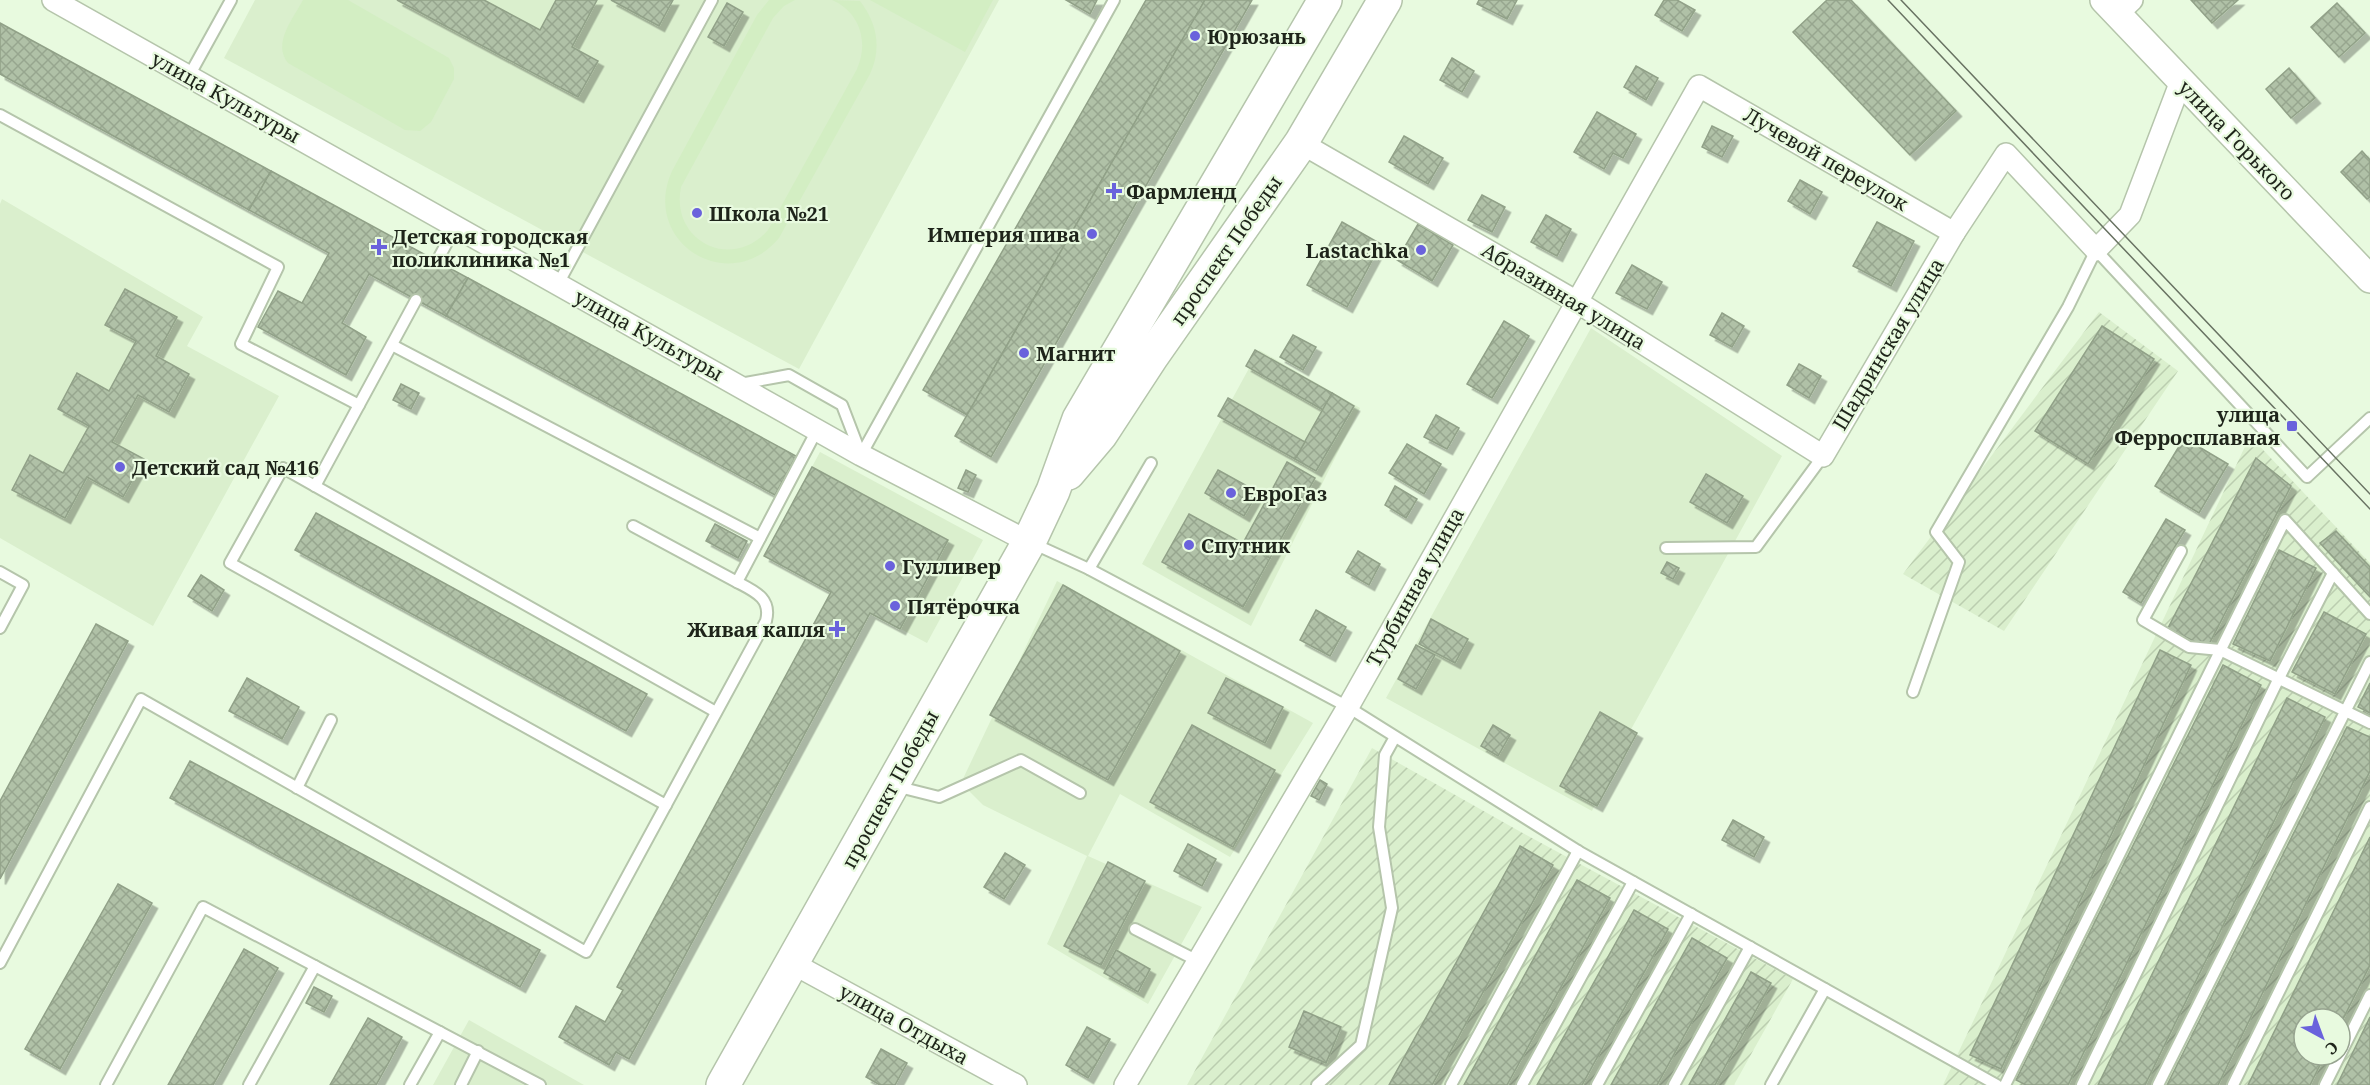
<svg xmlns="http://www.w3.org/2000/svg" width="2370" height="1085" font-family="'Noto Serif',serif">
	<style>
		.built { fill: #daefcd }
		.industrial { fill: url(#industrial-furrows); fill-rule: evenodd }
		.green { fill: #d3eec3 }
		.building { fill: url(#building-cross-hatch); stroke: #91a188; stroke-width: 1.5; filter: url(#shadow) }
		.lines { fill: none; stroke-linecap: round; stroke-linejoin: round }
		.service-casing { stroke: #b5c5ab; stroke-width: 14 }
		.minor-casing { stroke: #b5c5ab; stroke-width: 24 }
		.tertiary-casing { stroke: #b5c5ab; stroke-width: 30 }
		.primary-casing { stroke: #b5c5ab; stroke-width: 36 }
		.service { stroke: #fff; stroke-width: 10 }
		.minor { stroke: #fff; stroke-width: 21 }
		.tertiary { stroke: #fff; stroke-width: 27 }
		.primary { stroke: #fff; stroke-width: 33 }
		.tram { stroke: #697363; stroke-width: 1.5 }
		.poi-dot { fill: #6a62dc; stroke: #e8fadf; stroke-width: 2 }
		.labels { text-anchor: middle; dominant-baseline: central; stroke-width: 4.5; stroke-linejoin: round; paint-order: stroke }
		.poi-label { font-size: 20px; font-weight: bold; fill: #1e241a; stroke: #e8fadf; text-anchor: start }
		.street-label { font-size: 20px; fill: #1e241a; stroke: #e8fadf }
	</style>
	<defs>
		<pattern id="industrial-furrows" width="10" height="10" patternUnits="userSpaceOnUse" patternTransform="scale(1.5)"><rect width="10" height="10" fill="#daefcd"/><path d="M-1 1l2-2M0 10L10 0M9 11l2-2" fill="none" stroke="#bbcdaf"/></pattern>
		<pattern id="building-cross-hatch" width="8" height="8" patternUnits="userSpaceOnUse" patternTransform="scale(1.5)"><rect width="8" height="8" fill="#b0c1a7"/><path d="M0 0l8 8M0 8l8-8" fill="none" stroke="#97a68f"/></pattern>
		<filter id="shadow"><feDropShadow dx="5.5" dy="5.5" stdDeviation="0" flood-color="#0004"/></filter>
	</defs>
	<rect width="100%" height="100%" fill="#e8fadf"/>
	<g class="built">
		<path d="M255,0H999L799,369L224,58Z"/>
		<path d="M2,199L203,317L187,346L279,396L153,626L0,538V204Z"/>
		<path d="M1591,328L1782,456L1629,733L1592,811L1386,698Z"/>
		<path d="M1259,350L1360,408L1251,626L1142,564Z"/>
		<path d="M820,452L983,540L927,643L764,556Z"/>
		<path d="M1057,581L1313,723L1230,857L1120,794L1088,856L1202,907L1148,1004L1047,944L1087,856L983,805L961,783Z"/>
		<path d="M469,1020L584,1085H433Z"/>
	</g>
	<g class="industrial">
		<path d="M2099,312L2178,371L2004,631L1903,574Z"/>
		<path d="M2250,436L2370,563V1085H1943ZM2304,1019H2340V1055H2304Z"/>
		<path d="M1372,748L1519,831L1793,979L1734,1085H1187Z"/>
	</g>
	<g class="green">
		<path d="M303,0H348L449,58L454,68V79L431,122L420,131L405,130L288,63C272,43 293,19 303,0Z"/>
		<path d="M769,0H795L784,6L773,18L681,187C670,241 732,272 768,230L857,69C869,42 860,12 832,0L860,1C877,23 882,48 870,74L779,238C729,298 640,242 672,171L757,15Z"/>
		<path d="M870,0H993L965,52Z"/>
	</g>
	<g class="building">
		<path d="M397,0H484L540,30L556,0H597L572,47L598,61L578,97Z"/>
		<path d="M611,0H673L659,26Z"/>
		<path d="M1066,0H1097L1090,14Z"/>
		<path d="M1146,0H1205L967,415L923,390Z"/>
		<path d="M1205,0H1252L991,457L955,436Z"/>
		<path d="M1479,0H1517L1507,19L1477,4Z"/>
		<path d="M1664,0H1677L1695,10L1682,31L1655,15Z"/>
		<path d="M1827,0H1851L1956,111L1910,155L1793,32Z"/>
		<path d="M2191,0H2238L2212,23Z"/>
		<path d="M727,3L743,12L724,46L708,37Z"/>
		<path d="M2337,3L2365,33L2339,57L2311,27Z"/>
		<path d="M0,23L271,171L249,210L0,74Z"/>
		<path d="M1452,58L1474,71L1462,92L1440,80Z"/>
		<path d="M1636,66L1658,78L1646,100L1624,87Z"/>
		<path d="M2289,68L2315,98L2291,118L2266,89Z"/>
		<path d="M1597,112L1636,134L1623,158L1613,153L1604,169L1574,152Z"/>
		<path d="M1712,126L1733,136L1722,157L1702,147Z"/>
		<path d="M1404,136L1443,158L1428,184L1389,162Z"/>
		<path d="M2362,151L2370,160V197L2367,199L2341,172Z"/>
		<path d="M271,171L468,278L446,316L369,274L342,323L366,337L346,375L258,327L278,291L302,303L329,253L249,210Z"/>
		<path d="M1800,180L1822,192L1810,214L1788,201Z"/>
		<path d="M1482,195L1505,207L1492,232L1468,220Z"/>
		<path d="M1546,215L1571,229L1557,256L1531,242Z"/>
		<path d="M1342,222L1381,244L1347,307L1307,285Z"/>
		<path d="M1877,222L1914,241L1891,286L1853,266Z"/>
		<path d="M1418,224L1453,245L1432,281L1397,260Z"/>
		<path d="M1632,265L1662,282L1647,309L1616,293Z"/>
		<path d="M468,278L796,456L775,495L446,316Z"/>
		<path d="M125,289L177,317L156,356L189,374L169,412L138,395L112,442L144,459L123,497L87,477L65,518L12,490L30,455L63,473L89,426L58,409L77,373L109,391L136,341L105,325Z"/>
		<path d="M1722,313L1744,326L1732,347L1710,335Z"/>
		<path d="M1504,321L1529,336L1492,398L1467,384Z"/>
		<path d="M2102,326L2154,359L2088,464L2035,431Z"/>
		<path d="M1293,335L1316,347L1303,370L1280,357Z"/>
		<path d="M1255,350L1332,393L1323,410L1246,366Z"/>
		<path d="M1799,364L1821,376L1809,398L1787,385Z"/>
		<path d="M401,384L419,393L411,409L393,400Z"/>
		<path d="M1332,393L1354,406L1316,471L1295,459Z"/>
		<path d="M1228,398L1305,442L1295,459L1218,416Z"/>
		<path d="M1436,415L1459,428L1447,449L1424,437Z"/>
		<path d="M2184,438L2228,464L2199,513L2155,486Z"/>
		<path d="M1407,444L1441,464L1424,494L1389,473Z"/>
		<path d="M2256,458L2291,486L2207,648L2168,628Z"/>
		<path d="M1287,462L1315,478L1270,558L1243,543Z"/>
		<path d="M812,467L948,540L900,629L870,613L629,1059L616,1052L609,1065L559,1037L576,1006L605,1022L623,990L617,987L831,592L764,556Z"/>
		<path d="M966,470L976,475L968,492L958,488Z"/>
		<path d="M1218,470L1258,492L1244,516L1205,493Z"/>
		<path d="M1706,474L1743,496L1727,523L1690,502Z"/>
		<path d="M1395,486L1417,499L1406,518L1385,505Z"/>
		<path d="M316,513L647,694L626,731L295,550Z"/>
		<path d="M1189,514L1270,558L1243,607L1162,562Z"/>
		<path d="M2166,519L2185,530L2141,603L2123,592Z"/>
		<path d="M715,524L747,541L738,558L706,541Z"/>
		<path d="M2336,531L2370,567V597L2320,543Z"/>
		<path d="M2279,550L2316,568L2270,661L2233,644Z"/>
		<path d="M1358,551L1380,564L1369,585L1346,572Z"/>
		<path d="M1667,562L1679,568L1673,579L1661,573Z"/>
		<path d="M201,575L224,590L212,611L188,596Z"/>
		<path d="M1063,585L1180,651L1108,780L990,715Z"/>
		<path d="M1316,610L1346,627L1330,656L1300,640Z"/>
		<path d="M2324,612L2366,634L2335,694L2292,672Z"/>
		<path d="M1431,619L1468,639L1455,663L1419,644Z"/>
		<path d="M96,624L128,641L0,879V801Z"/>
		<path d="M1416,645L1435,655L1416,689L1398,679Z"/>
		<path d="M2160,650L2191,665L2001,1069L1970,1055Z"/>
		<path d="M2223,665L2261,685L2068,1085H2026L2016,1080Z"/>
		<path d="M247,678L299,707L282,739L229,711Z"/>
		<path d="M1226,678L1283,707L1265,743L1208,713Z"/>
		<path d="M2370,683V713L2358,707Z"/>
		<path d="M2287,698L2325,717L2145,1085H2098Z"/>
		<path d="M1600,712L1637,733L1597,806L1560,786Z"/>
		<path d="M1192,725L1275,770L1233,847L1150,802Z"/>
		<path d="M1493,725L1510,735L1498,756L1481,746Z"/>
		<path d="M2347,727L2370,737V771L2218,1085H2167Z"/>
		<path d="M190,761L540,950L520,987L170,798Z"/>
		<path d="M1320,780L1327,784L1319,800L1311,796Z"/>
		<path d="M1733,820L1764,837L1754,857L1722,840Z"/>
		<path d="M2370,837V965L2340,1025V1019H2304V1055H2325L2310,1085H2248Z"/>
		<path d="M1188,844L1216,859L1202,886L1174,871Z"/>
		<path d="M1520,846L1553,865L1432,1085H1389Z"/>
		<path d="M1005,853L1025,865L1004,899L984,887Z"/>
		<path d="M1108,862L1145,881L1101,965L1064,946Z"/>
		<path d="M1577,880L1610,898L1507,1085H1464Z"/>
		<path d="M118,884L152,903L60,1069L25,1049Z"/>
		<path d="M1634,910L1668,929L1582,1085H1537Z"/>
		<path d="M1692,938L1727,958L1657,1085H1611Z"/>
		<path d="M244,949L278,968L213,1085H168Z"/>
		<path d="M1116,950L1150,969L1138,992L1104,973Z"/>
		<path d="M1751,972L1771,983L1715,1085H1689Z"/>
		<path d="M314,987L332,996L324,1012L306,1003Z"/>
		<path d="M1304,1011L1341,1027L1326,1063L1289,1047Z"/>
		<path d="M2370,1017V1085H2337Z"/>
		<path d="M368,1018L402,1037L390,1060L376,1085H330Z"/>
		<path d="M1087,1027L1110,1039L1088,1078L1066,1065Z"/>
		<path d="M881,1049L907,1063L895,1085H880L866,1077Z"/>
	</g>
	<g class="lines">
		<g class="service-casing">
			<g id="service">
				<path d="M189,76L231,0"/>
				<path d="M0,115L278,267L241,344L359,405"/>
				<path d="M437,261L456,226"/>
				<path d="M558,284L712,0"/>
				<path d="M392,345L760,538"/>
				<path d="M740,384L789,375L842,405L860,452"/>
				<path d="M861,455L1114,0"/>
				<path d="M315,486L416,300"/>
				<path d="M633,526L737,582"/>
				<path d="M1032,543L1089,569L1348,707L1578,851L1997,1085"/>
				<path d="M1666,548L1756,547L1823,456"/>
				<path d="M2181,551L2143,620L2189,647L2220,650L2370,723"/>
				<path d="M1089,569L1151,463"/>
				<path d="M0,572L23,585L0,628"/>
				<path d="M1913,692L1959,562L1936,532L2068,307L2096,250L2307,477L2370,418"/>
				<path d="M895,786L939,797L1021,760L1080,793"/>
				<path d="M297,788L331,720"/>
				<path d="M666,805L230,563L283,468L716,712"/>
				<path d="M1135,929L1198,961"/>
				<path d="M0,963L141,699L586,952L766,621C772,598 754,591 737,582L817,430"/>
				<path d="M106,1085L203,907L540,1085"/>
				<path d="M249,1085L315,966"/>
				<path d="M410,1085L440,1032"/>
				<path d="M461,1085L478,1051"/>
				<path d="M1317,1085L1361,1045L1392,908L1379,827L1385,755L1395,737"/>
				<path d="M1451,1085L1578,851"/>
				<path d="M1522,1085L1633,882"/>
				<path d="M1597,1085L1691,914"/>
				<path d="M1674,1085L1750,947"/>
				<path d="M1771,1085L1825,989"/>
				<path d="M2005,1085L2285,520L2370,614"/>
				<path d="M2082,1085L2279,678L2333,573"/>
				<path d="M2158,1085L2370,662"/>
				<path d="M2233,1085L2370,807"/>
				<path d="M2325,1085L2370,995"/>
			</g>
		</g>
		<g class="minor-casing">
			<g id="minor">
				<path d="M53,0L861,455L1029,542"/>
				<path d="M2117,14L2132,0"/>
				<path d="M1301,143L1577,302L1823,456L1954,233L2006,154L2096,250L2130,215L2181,81"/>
				<path d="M792,963L1016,1085"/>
				<path d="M1125,1085L1348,707L1699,86L1954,233"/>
			</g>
		</g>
		<g class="tertiary-casing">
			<path id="tertiary" d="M2104,0L2370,279"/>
		</g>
		<g class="primary-casing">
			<g id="primary">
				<path d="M1068,473L1101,434L1152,356L1301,143L1385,0"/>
				<path d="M723,1085L1029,542L1053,491L1079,419L1325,0"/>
			</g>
		</g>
		<use href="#service" class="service"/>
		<use href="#minor" class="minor"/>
		<use href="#tertiary" class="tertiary"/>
		<use href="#primary" class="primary"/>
		<g class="tram">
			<path d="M1888,0L2370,509"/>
			<path d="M1901,0L2370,494"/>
		</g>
	</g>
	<g class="poi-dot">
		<circle cx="1195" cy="36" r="6"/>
		<path d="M1111 182h6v6h6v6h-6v6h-6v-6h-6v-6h6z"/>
		<circle cx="697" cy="213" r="6"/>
		<circle cx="1092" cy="234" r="6"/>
		<path d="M376 238h6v6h6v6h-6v6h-6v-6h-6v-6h6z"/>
		<circle cx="1421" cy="250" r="6"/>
		<circle cx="1024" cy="353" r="6"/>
		<rect x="2286" y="420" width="12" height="12" rx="3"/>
		<circle cx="120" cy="467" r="6"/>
		<circle cx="1231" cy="493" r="6"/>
		<circle cx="1189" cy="545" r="6"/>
		<circle cx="890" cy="566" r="6"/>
		<circle cx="895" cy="606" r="6"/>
		<path d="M834 620h6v6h6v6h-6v6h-6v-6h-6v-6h6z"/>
	</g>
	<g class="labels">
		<g class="poi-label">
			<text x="1207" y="36">Юрюзань</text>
			<text x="1126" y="191">Фармленд</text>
			<text x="709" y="213">Школа №21</text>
			<text x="1080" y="234" text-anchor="end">Империя пива</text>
			<text x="392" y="236">Детская городская<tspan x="392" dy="23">поликлиника №1</tspan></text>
			<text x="1409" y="250" text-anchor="end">Lastachka</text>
			<text x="1036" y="353">Магнит</text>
			<text x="2280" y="414" text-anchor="end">улица<tspan x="2280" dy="23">Ферросплавная</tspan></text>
			<text x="132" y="467">Детский сад №416</text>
			<text x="1243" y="493">ЕвроГаз</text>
			<text x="1201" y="545">Спутник</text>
			<text x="902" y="566">Гулливер</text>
			<text x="907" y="606">Пятёрочка</text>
			<text x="825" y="629" text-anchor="end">Живая капля</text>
		</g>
		<g class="street-label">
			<text transform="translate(226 97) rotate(29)">улица Культуры</text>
			<text transform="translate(2237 140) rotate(46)">улица Горького</text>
			<text transform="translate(1826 159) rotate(30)">Лучевой переулок</text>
			<text transform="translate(1226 250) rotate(-55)">проспект Победы</text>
			<text transform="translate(1564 296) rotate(31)">Абразивная улица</text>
			<text transform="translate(649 335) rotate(29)">улица Культуры</text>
			<text transform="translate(1888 344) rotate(-59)">Шадринская улица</text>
			<text transform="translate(1415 587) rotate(-61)">Турбинная улица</text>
			<text transform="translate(890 789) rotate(-61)">проспект Победы</text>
			<text transform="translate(904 1024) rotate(29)">улица Отдыха</text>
		</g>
	</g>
	<g transform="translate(2322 1037) rotate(139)"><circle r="28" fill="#e8fadf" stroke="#97a490" stroke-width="1.5"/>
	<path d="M0-4.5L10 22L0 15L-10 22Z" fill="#6a62dc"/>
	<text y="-9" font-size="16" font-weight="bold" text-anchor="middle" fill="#1e241a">С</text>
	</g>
</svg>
